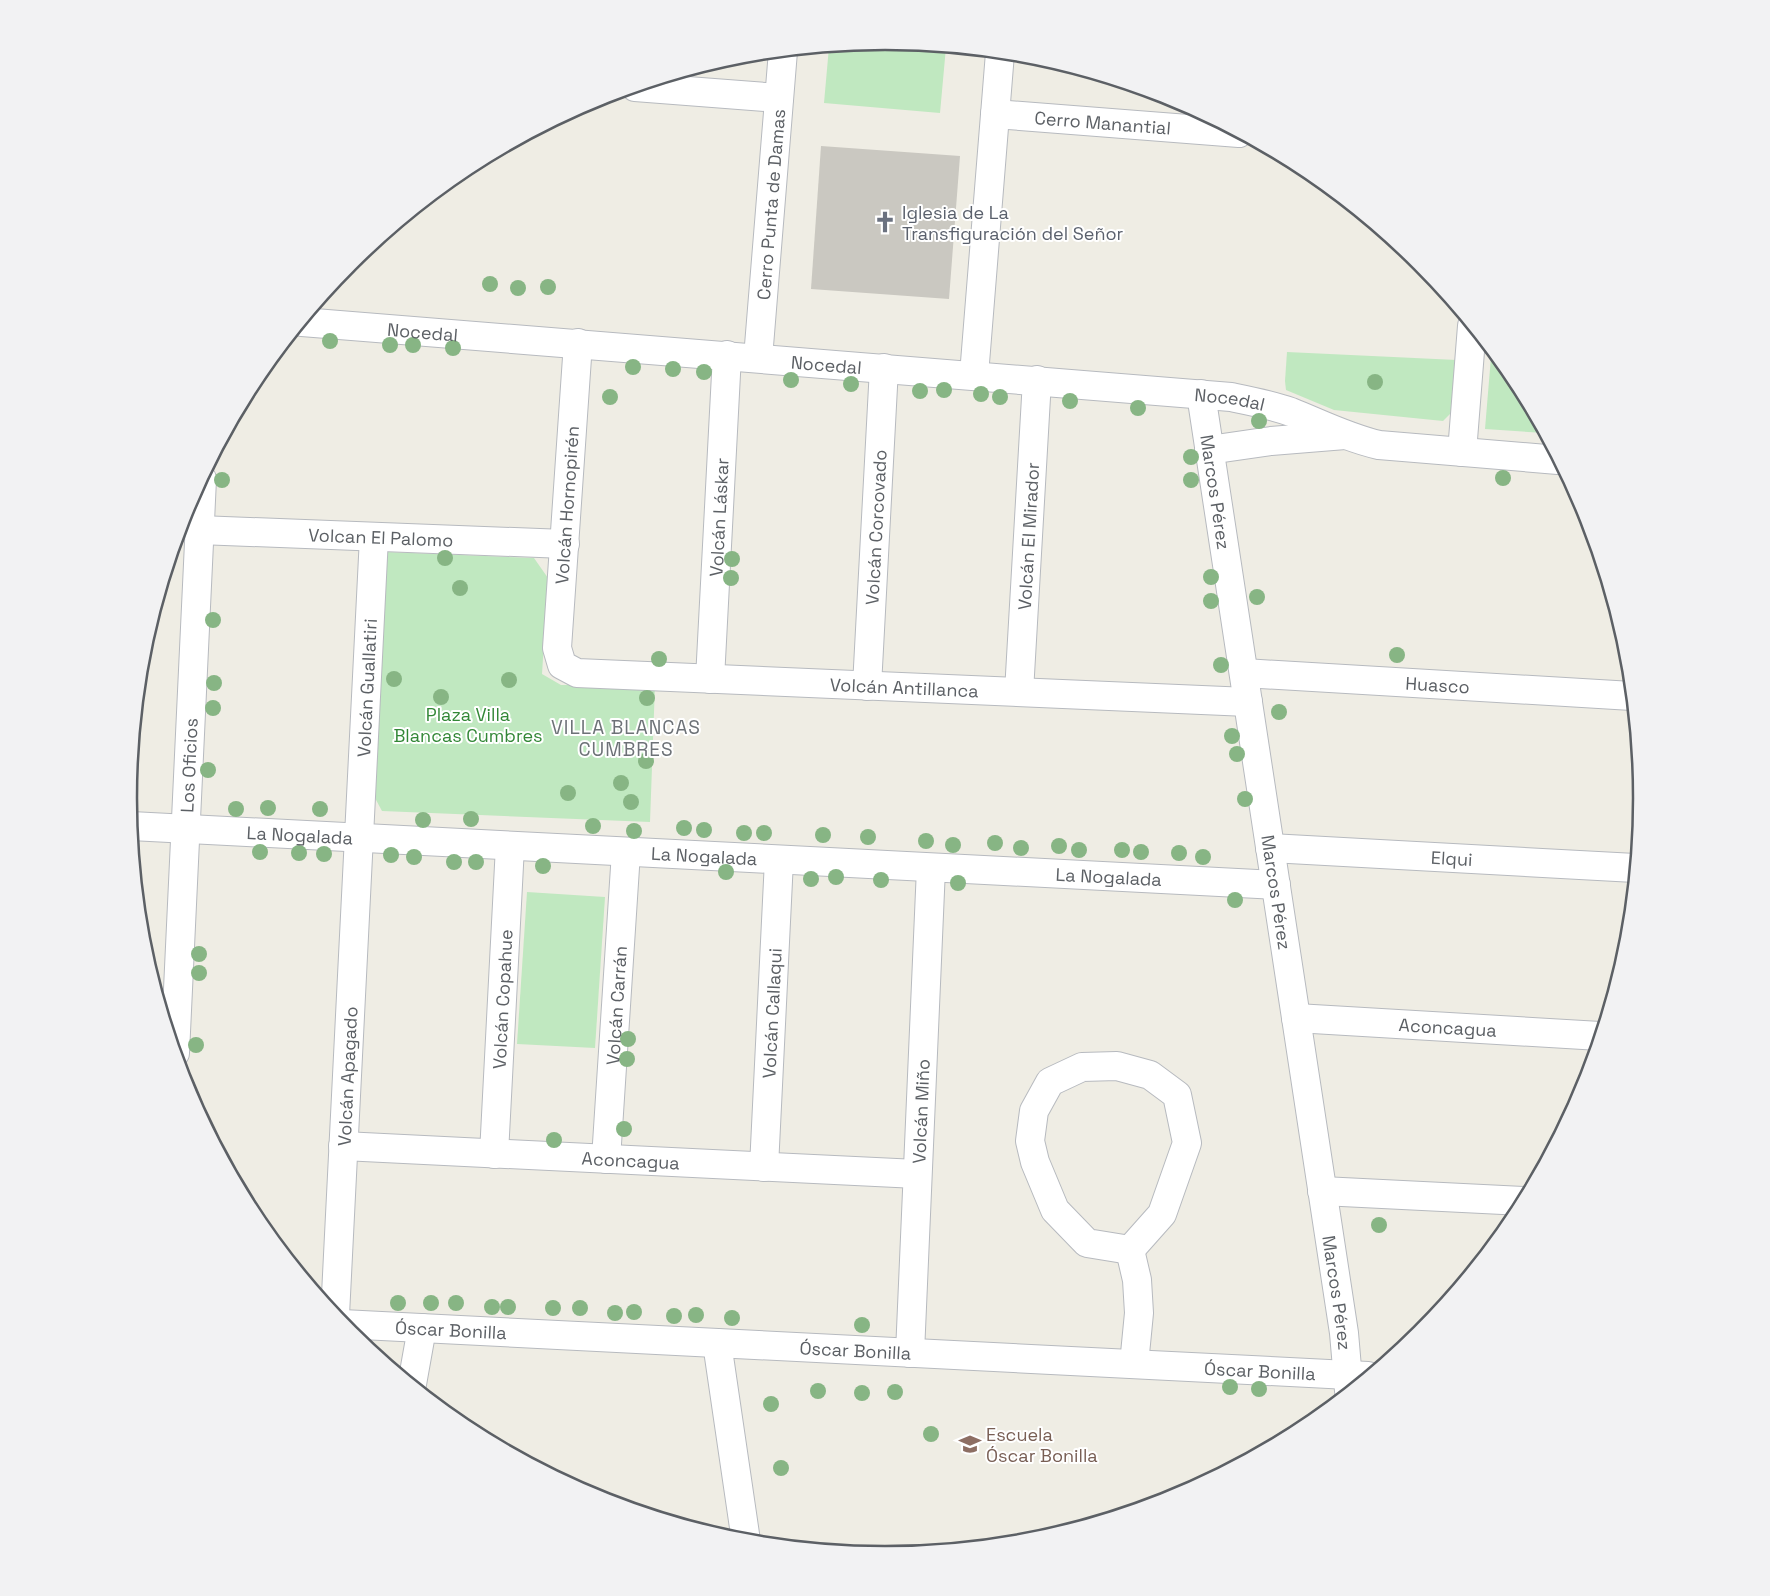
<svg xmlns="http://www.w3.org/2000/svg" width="1770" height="1596" font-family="'Space Grotesk',sans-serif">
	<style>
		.green { fill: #c0e8c0 }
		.building { fill: #cac8c1 }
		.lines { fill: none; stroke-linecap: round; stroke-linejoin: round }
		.minor-casing { stroke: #b7babf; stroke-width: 30 }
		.tertiary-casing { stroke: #b7babf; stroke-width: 30 }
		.minor { stroke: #fff; stroke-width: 28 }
		.tertiary { stroke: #fff; stroke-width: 28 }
		.tree { fill: #87b584 }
		.labels { text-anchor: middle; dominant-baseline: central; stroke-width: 4; stroke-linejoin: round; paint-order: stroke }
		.street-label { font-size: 18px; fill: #5c6065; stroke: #fff }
		.worship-label { font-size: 18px; fill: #5b616d; stroke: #fff; text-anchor: start }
		.park-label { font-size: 18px; fill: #328736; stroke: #fff }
		.education-label { font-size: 18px; fill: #785e54; stroke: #fff; text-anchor: start }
		.neighbourhood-label { font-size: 19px; letter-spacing: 1px; fill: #6d7277; stroke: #fff }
		.rim { fill: none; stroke: #5c6065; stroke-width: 2.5 }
	</style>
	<rect width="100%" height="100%" fill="#efede4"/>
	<g class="green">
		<path d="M885,41L946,47L940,113L824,103L829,47Z"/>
		<path d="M1287,352L1457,360L1455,409L1443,421L1334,410L1286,390L1285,381Z"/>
		<path d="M1491,357L1498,358L1514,378L1544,433L1485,429Z"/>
		<path d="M387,552L534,558L548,578L542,674L561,685H655L650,822L382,811L375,798Z"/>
		<path d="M527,892L605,897L595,1048L517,1044Z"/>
	</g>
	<path class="building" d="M821,146L960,156L949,299L811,289Z"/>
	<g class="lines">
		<g class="minor-casing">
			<g id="minor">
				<path d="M635,87L779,98"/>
				<path id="s1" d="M995,114L1239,133"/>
				<path id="s2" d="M578,343L557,648L562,665L577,673L1248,702"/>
				<path id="s3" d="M758,358L783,51"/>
				<path d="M974,375L1000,53"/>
				<path id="s4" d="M1201,394L1344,1333L1349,1391"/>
				<path d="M1209,450L1271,441L1345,435"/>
				<path d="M1462,452L1472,326"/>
				<path id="s5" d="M199,530L565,544"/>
				<path id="s6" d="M1244,673L1632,696"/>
				<path id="s7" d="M710,679L727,355"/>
				<path id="s8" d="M867,686L884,368"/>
				<path id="s9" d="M1019,692L1037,380"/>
				<path id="s10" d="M131,826L1276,885"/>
				<path id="s11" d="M1270,848L1635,868"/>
				<path id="s12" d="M1296,1018L1600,1036"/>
				<path id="s13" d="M175,1053L202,479"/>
				<path d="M1117,1066L1150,1075L1177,1095L1187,1143L1162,1214L1130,1250L1087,1243L1055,1210L1035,1162L1030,1141L1034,1111L1050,1082L1082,1067Z"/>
				<path id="s14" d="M343,1146L917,1174"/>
				<path id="s15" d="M494,1154L510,846"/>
				<path id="s16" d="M606,1159L626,852"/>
				<path id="s17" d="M764,1167L779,860"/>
				<path d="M1322,1191L1523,1201"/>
				<path d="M1130,1250L1137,1280L1139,1313L1134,1364"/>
				<path id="s18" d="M335,1315L374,537"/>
				<path d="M717,1343L746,1541"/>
				<path id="s19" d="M910,1353L931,868"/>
				<path d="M412,1384L422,1328"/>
			</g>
		</g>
		<g class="tertiary-casing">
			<g id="tertiary">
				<path id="s20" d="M302,322L1231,397C1251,401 1272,405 1291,412C1321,424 1348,438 1379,445L1558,460"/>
				<path id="s21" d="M342,1324L1368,1376"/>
			</g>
		</g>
		<use href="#minor" class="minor"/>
		<use href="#tertiary" class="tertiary"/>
	</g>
	<g class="tree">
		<circle cx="490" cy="284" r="8"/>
		<circle cx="548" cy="287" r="8"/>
		<circle cx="518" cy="288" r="8"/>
		<circle cx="330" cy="341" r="8"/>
		<circle cx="390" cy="345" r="8"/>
		<circle cx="413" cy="345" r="8"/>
		<circle cx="453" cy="348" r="8"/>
		<circle cx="633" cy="367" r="8"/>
		<circle cx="673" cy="369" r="8"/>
		<circle cx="704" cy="372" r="8"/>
		<circle cx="791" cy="380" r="8"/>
		<circle cx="1375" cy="382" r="8"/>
		<circle cx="851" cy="384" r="8"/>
		<circle cx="944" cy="390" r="8"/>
		<circle cx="920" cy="391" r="8"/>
		<circle cx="981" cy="394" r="8"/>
		<circle cx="610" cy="397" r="8"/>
		<circle cx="1000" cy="397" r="8"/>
		<circle cx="1070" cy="401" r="8"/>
		<circle cx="1138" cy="408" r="8"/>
		<circle cx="1259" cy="421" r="8"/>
		<circle cx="1191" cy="457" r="8"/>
		<circle cx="1503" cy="478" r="8"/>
		<circle cx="222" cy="480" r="8"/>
		<circle cx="1191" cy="480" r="8"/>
		<circle cx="445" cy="558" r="8"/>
		<circle cx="732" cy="559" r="8"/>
		<circle cx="1211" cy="577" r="8"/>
		<circle cx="731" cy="578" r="8"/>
		<circle cx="460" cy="588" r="8"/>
		<circle cx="1257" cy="597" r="8"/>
		<circle cx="1211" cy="601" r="8"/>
		<circle cx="213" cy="620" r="8"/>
		<circle cx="1397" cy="655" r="8"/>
		<circle cx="659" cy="659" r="8"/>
		<circle cx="1221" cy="665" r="8"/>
		<circle cx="394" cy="679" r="8"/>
		<circle cx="509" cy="680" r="8"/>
		<circle cx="214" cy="683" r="8"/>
		<circle cx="441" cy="697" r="8"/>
		<circle cx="647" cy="698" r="8"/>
		<circle cx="213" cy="708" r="8"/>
		<circle cx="1279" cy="712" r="8"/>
		<circle cx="1232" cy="736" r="8"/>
		<circle cx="1237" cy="754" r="8"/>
		<circle cx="646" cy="761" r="8"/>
		<circle cx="208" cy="770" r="8"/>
		<circle cx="621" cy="783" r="8"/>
		<circle cx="568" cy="793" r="8"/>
		<circle cx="1245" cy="799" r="8"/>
		<circle cx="631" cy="802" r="8"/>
		<circle cx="268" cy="808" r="8"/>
		<circle cx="236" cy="809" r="8"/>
		<circle cx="320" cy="809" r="8"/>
		<circle cx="471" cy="819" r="8"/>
		<circle cx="423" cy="820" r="8"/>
		<circle cx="593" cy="826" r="8"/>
		<circle cx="684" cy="828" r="8"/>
		<circle cx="704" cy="830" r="8"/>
		<circle cx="634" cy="831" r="8"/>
		<circle cx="744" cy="833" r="8"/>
		<circle cx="764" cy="833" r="8"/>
		<circle cx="823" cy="835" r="8"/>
		<circle cx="868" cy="837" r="8"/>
		<circle cx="926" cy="841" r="8"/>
		<circle cx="995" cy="843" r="8"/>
		<circle cx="953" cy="845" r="8"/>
		<circle cx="1059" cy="846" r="8"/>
		<circle cx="1021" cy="848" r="8"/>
		<circle cx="1079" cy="850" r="8"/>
		<circle cx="1122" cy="850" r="8"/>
		<circle cx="260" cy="852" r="8"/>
		<circle cx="1141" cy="852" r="8"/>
		<circle cx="299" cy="853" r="8"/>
		<circle cx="1179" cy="853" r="8"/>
		<circle cx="324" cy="854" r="8"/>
		<circle cx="391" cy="855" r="8"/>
		<circle cx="414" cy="857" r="8"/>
		<circle cx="1203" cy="857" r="8"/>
		<circle cx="454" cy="862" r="8"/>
		<circle cx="476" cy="862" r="8"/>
		<circle cx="543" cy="866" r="8"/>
		<circle cx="726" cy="872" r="8"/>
		<circle cx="836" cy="877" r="8"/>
		<circle cx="811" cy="879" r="8"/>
		<circle cx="881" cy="880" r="8"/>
		<circle cx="958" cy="883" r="8"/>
		<circle cx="1235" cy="900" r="8"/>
		<circle cx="199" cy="954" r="8"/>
		<circle cx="199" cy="973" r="8"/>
		<circle cx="628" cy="1039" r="8"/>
		<circle cx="196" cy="1045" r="8"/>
		<circle cx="627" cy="1059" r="8"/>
		<circle cx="624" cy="1129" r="8"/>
		<circle cx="554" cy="1140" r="8"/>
		<circle cx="1379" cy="1225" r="8"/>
		<circle cx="398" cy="1303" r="8"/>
		<circle cx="431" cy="1303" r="8"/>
		<circle cx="456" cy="1303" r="8"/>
		<circle cx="492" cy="1307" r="8"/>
		<circle cx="508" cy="1307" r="8"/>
		<circle cx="553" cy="1308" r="8"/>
		<circle cx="580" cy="1308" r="8"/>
		<circle cx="634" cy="1312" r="8"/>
		<circle cx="615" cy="1313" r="8"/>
		<circle cx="696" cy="1315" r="8"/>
		<circle cx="674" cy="1316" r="8"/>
		<circle cx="732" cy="1318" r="8"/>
		<circle cx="862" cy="1325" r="8"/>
		<circle cx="1230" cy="1387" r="8"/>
		<circle cx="1259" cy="1389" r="8"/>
		<circle cx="818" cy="1391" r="8"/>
		<circle cx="895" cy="1392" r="8"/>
		<circle cx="862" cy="1393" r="8"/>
		<circle cx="771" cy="1404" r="8"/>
		<circle cx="931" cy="1434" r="8"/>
		<circle cx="781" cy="1468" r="8"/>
	</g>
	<defs>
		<g id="church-bare" transform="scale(1.725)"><path d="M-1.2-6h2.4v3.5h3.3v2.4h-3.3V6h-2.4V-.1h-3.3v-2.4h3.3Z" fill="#6b7280" stroke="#fff" stroke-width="2.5" paint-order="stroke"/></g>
		<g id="school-bare" transform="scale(1.725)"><path d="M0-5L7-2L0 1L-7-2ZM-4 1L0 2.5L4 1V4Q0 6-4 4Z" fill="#8d6e63" stroke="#fff" stroke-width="2.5" paint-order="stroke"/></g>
	</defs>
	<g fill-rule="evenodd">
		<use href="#church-bare" x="885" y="222"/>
		<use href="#school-bare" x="970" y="1444"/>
	</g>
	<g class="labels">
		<g class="street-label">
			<text stroke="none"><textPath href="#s1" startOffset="108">Cerro Manantial</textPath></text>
			<text stroke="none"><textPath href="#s3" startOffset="154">Cerro Punta de Damas</textPath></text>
			<text stroke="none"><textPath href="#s20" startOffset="121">Nocedal</textPath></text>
			<text stroke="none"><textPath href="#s20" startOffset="526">Nocedal</textPath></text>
			<text stroke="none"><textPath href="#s20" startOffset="931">Nocedal</textPath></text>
			<text stroke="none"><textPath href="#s4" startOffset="99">Marcos Pérez</textPath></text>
			<text transform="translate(567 505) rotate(-86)">Volcán Hornopirén</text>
			<text stroke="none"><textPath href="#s7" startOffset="162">Volcán Láskar</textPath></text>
			<text stroke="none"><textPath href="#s8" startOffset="159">Volcán Corcovado</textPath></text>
			<text stroke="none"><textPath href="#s9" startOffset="156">Volcán El Mirador</textPath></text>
			<text stroke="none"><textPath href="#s5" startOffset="182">Volcan El Palomo</textPath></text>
			<text stroke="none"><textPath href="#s6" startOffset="194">Huasco</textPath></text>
			<text stroke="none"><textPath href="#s2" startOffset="668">Volcán Antillanca</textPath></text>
			<text stroke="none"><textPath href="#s18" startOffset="628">Volcán Guallatiri</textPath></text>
			<text stroke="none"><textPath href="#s13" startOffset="288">Los Oficios</textPath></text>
			<text stroke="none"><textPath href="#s10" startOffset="169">La Nogalada</textPath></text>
			<text stroke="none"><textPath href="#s10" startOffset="574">La Nogalada</textPath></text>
			<text stroke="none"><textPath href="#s11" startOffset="182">Elqui</textPath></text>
			<text stroke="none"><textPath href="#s10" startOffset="979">La Nogalada</textPath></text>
			<text stroke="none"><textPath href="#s4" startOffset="504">Marcos Pérez</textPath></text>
			<text stroke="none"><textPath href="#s15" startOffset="155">Volcán Copahue</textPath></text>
			<text stroke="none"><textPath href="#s16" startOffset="154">Volcán Carrán</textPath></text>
			<text stroke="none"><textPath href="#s17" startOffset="154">Volcán Callaqui</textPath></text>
			<text stroke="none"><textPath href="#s12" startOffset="152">Aconcagua</textPath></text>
			<text stroke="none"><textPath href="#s18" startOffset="239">Volcán Apagado</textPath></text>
			<text stroke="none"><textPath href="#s19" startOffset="242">Volcán Miño</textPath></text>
			<text stroke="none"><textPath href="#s14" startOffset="288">Aconcagua</textPath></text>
			<text stroke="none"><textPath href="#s4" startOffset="909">Marcos Pérez</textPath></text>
			<text stroke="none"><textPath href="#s21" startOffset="109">Óscar Bonilla</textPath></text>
			<text stroke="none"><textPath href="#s21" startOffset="514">Óscar Bonilla</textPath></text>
			<text stroke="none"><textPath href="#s21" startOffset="919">Óscar Bonilla</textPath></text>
		</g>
		<g class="worship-label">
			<text x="902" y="212">Iglesia de La<tspan x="902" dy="21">Transfiguración del Señor</tspan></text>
		</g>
		<g class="park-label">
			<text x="468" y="714">Plaza Villa<tspan x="468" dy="21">Blancas Cumbres</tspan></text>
		</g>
		<g class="education-label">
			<text x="986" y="1434">Escuela<tspan x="986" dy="21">Óscar Bonilla</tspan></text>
		</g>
		<g class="neighbourhood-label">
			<text x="626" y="727">VILLA BLANCAS<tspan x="626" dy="22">CUMBRES</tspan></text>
		</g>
	</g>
	<path d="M0 0H1770V1596H0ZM137 798a748 748 0 1 1 1496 0a748 748 0 1 1-1496 0Z" fill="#f2f2f3" fill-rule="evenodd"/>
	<path class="rim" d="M137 798a748 748 0 1 1 1496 0a748 748 0 1 1-1496 0Z"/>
</svg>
